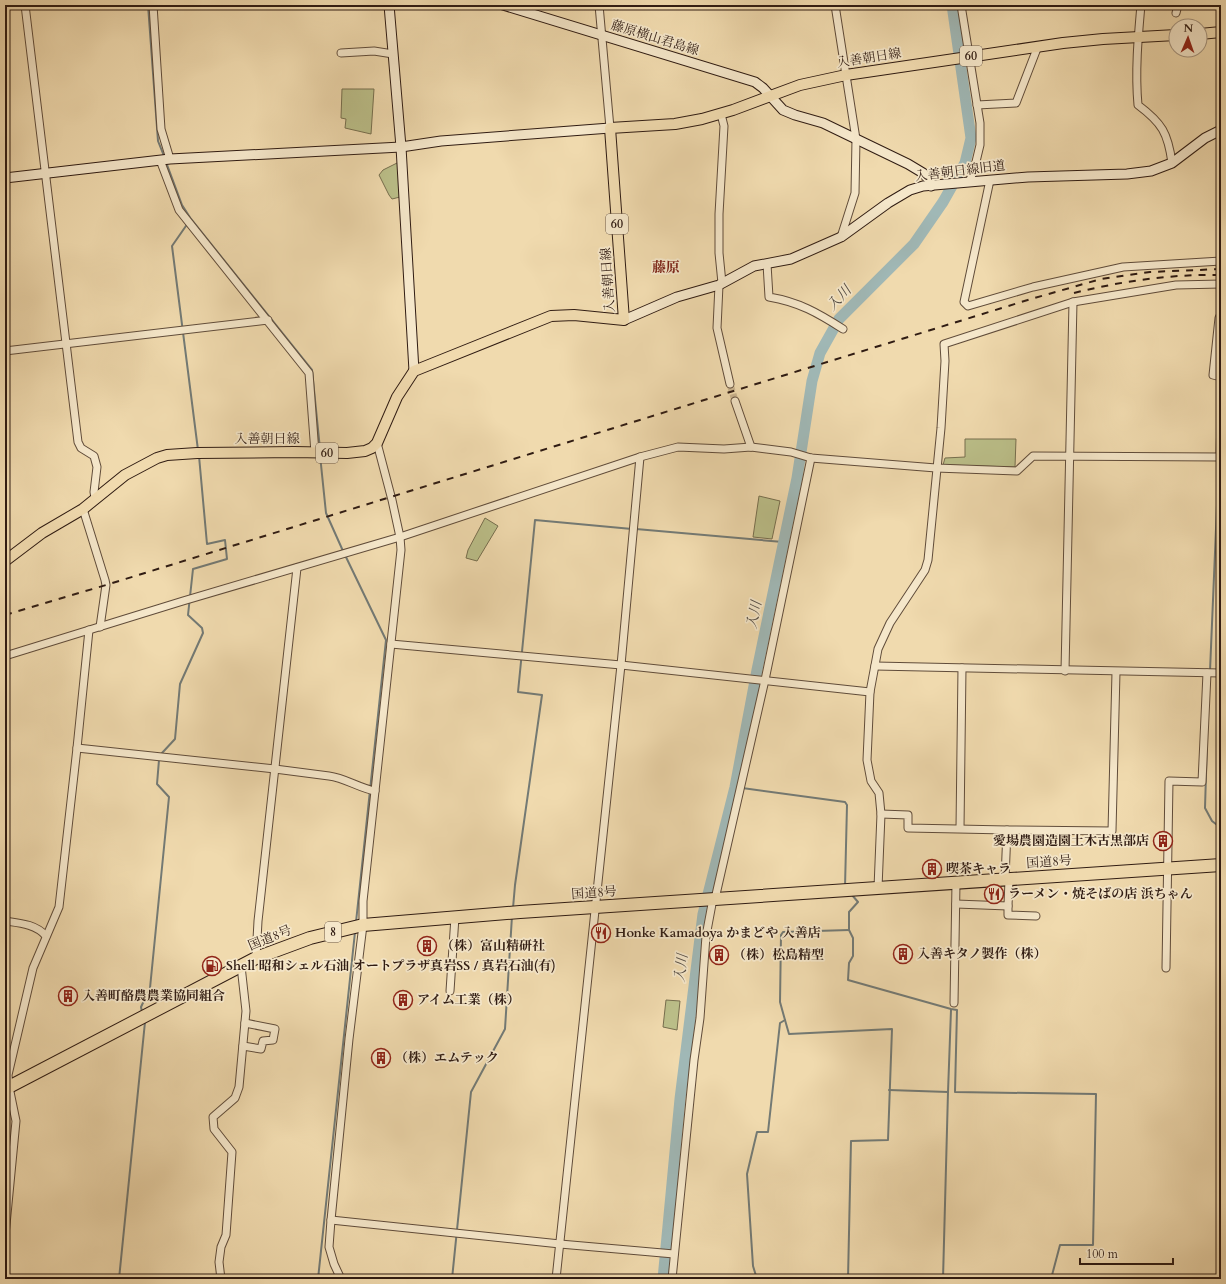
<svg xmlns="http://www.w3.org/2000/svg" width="1226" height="1284" font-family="Cardo,'Noto Serif JP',serif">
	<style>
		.green { fill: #bbbf89; stroke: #766e4e }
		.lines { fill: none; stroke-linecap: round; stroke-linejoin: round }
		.stream { stroke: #737a75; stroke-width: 2 }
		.river { stroke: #a0b8b6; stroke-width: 11 }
		.street-tunnel { stroke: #cab48f; stroke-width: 7; stroke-dasharray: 7 3.5; stroke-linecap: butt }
		.street-casing { stroke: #604c3a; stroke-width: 9 }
		.secondary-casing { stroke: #301c13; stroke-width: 11 }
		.primary-casing { stroke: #301c13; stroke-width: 12 }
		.highway-casing { stroke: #301c13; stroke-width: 14 }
		.street { stroke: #f5e7ca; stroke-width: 7 }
		.secondary { stroke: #f5e7ca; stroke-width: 9 }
		.primary { stroke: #f0daae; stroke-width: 10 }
		.highway { stroke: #f0daae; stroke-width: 12 }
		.rail { stroke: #301c13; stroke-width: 2; stroke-dasharray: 7 7; stroke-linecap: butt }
		.labels { text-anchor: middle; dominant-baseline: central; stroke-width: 3.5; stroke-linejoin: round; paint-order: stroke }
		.shield { fill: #f5e7ca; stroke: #6b594a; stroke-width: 1 }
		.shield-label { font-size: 12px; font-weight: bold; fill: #301c13 }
		.street-label { font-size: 13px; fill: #301c13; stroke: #f5e7ca }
		.poi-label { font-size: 13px; font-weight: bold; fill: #301c13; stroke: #f5e7ca; text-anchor: start }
		.neighbourhood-label { font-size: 14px; font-weight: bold; fill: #7a1f14; stroke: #f5e7ca }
		.water-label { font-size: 14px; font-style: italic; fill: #524b44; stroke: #f5e7ca }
	</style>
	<rect width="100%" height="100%" fill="#f0daae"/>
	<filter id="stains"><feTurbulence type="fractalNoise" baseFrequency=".005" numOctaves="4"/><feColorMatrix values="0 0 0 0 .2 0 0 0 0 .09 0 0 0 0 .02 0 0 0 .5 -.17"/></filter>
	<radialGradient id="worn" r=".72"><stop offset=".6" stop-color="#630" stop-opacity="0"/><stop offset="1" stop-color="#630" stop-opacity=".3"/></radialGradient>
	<g class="green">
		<path d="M342,89H374L371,134L345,128L346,119L341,118Z"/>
		<path d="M399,162L400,197L392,199L389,195L379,175L383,170Z"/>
		<path d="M965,439H1016L1015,467L943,465L945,458L965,457Z"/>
		<path d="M759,496L780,501L772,539L753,537Z"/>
		<path d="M485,518L498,526L477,561L466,558L468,550Z"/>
		<path d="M666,1000L680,1001L677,1030L663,1027Z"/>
	</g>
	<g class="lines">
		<g class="stream">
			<path d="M148,5L158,141L164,156"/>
			<path d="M166,162L182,205L191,219L312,370L320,449"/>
			<path d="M188,223L172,246L198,450"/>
			<path d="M1217,373L1220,338"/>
			<path d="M1217,378V419"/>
			<path d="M320,455L326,513L343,551"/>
			<path d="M636,529L783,542"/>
			<path d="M345,555L386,640L356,922"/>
			<path d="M1210,671L1217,505V458"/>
			<path d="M1207,742L1205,808L1212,821L1221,828"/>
			<path d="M735,787L845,802L847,805L845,887"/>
			<path d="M852,895L858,902L849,912V930L853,938V956L849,963L848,980L951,1009L957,1010L955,1092L1096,1094L1093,1245H1060L1051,1279"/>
			<path d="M513,908L515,885L542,695L518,692L535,520L632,529"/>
			<path d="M142,1012L141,1007L150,988L169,797L157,784L159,760L162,753L175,739L180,684L203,633L202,628L188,615L193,569L227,559L225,540L207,544L199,456"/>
			<path d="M785,1020L789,1034L892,1029L888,1140L851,1141L848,1279"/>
			<path d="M889,1090L948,1092L951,1010"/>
			<path d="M119,1279L145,1022"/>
			<path d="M318,1279L355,932"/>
			<path d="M452,1279L471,1092L505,1029L512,916"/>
			<path d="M757,1279L753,1266L747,1174L757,1132H768L780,1023L785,1020L780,1002L781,935L783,932L849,930"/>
			<path d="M943,1279L948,1092"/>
		</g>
		<path class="river" d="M663,1279L680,1099L703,914L735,787L757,670L797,478L812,381L820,353L839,319L914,244L943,202L965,163L971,138L952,5"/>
		<path class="street-tunnel" d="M730,384L735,401"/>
		<g class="street-casing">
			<g id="street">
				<path d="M25,5L78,442L81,448L94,456L97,467L94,492L95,498"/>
				<path d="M153,5L161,129L170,159"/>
				<path d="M599,5L610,128"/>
				<path d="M835,5L856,139L855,193L841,237"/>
				<path d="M961,5L980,123V145L974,170L969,182"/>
				<path d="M1141,5C1138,38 1135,72 1138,105C1162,123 1168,133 1172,163"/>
				<path d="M1176,13L1178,5"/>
				<path d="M341,53L374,51L393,54"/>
				<path d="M977,105L1016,103L1038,46"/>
				<path d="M721,114L724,126L719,214V253L722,283"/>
				<path d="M160,160L179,210L309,373L315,453"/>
				<path d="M990,180L964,302L968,306L1033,287L1123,267L1221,261"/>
				<path d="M767,264L769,297C799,302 818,313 843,329"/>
				<path d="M719,285L717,328L730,384"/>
				<path d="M1221,314L1219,318L1213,375L1221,377"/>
				<path d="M5,351L268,320"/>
				<path d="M735,401L751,447"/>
				<path d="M1220,457L1221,417"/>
				<path d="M83,509L105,580L106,585L100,627"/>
				<path d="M391,644L621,665L870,692"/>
				<path d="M5,656L183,601L400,537L640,457L678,447L724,449L751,447L791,452L811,458L936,468L1017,471L1033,456L1221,457"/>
				<path d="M875,666L1221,673"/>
				<path d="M1065,671L1073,302"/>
				<path d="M77,748L275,769L329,776C345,778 359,788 375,791"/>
				<path d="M881,814L908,815V828L1007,830L1005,879"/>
				<path d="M960,828L962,668"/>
				<path d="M1007,830L1112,831L1116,672"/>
				<path d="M878,888L881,814L879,793L871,781L867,760L870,692L878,649L890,623L925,570L928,560L941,428L945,361L944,344L1073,302L1176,285L1221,284"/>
				<path d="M956,904L1008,906L1009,879"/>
				<path d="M1008,906V915L1036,916"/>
				<path d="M5,921C19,923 36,924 46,936"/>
				<path d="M256,958L258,921L297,568"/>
				<path d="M1166,968L1169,781L1202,782L1207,673"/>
				<path d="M450,991L455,917"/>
				<path d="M954,1003L956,883"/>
				<path d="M243,1046L261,1049L263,1041L273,1040L275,1029L245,1023"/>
				<path d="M331,1220L560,1244L674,1254"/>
				<path d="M5,1235L16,1121L9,1087L8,1075L33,968L59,907L77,748L89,630"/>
				<path d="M221,1279L219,1262L221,1247L226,1235L232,1152L214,1129L213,1117L235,1098L239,1087L246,1011L241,966"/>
				<path d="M341,1279L334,1264L329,1247L331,1220L349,1039L363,925V901L375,791L401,550L400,537L392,500L377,443"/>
				<path d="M556,1279L621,665L640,457"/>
				<path d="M672,1279L694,1060L700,1018L706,936L712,904L715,899L765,680L811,458"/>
			</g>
		</g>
		<g class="secondary-casing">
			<g id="secondary">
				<path d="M389,5L401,147L414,371"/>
				<path d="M503,5L755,82L763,88L783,110L795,115L823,123L908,164L923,173L930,180L931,186"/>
				<path d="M5,178L170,159L401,147L441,141L610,128"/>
				<path d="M624,320L677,297L719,285L754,266L791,259L841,237L888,203L910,190L923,186L969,182L1028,177L1127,174L1151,171L1172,163L1205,138L1221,130"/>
			</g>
		</g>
		<g class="primary-casing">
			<g id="primary">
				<path d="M1200,34L1221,32"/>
				<path d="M5,561L42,533L83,509L125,475L157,458L167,455L197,453L294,452L347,453L365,451L372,448L377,443L397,397L414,371L551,316L574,315L624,320L610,128L675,124L702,119L733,110L800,85L846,75L1063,43L1103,39L1176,35"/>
			</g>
		</g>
		<g class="highway-casing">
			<path id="highway" d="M5,1089L256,958L310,938L363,925L520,912L1221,865"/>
		</g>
		<use href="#street" class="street"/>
		<use href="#secondary" class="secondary"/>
		<use href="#primary" class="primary"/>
		<use href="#highway" class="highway"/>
		<g class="rail">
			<path d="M1074,293C1122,281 1172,274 1221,275"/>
			<path d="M5,615L106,585L1031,299L1101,279L1150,272L1221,269"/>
		</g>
	</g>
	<defs>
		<g id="building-ring" transform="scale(1)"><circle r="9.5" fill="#f5e7ca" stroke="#8f2418" stroke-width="1.5"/><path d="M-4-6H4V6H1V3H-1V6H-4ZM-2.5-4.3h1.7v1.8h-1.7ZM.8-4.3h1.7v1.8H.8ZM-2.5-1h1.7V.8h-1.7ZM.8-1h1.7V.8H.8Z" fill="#8f2418"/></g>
		<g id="restaurant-ring" transform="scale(1)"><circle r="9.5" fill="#f5e7ca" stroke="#8f2418" stroke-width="1.5"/><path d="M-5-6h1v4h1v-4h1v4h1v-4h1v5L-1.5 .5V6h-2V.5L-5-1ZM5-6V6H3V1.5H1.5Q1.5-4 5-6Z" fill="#8f2418"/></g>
		<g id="fuel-ring" transform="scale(1)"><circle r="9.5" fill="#f5e7ca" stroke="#8f2418" stroke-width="1.5"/><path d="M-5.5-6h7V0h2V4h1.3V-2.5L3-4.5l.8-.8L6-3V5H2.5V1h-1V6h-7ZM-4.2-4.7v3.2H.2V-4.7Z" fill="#8f2418"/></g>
	</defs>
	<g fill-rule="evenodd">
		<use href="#building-ring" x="1163" y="841"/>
		<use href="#building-ring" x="932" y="869"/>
		<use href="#restaurant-ring" x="994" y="894"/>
		<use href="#restaurant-ring" x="601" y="933"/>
		<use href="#building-ring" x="427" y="946"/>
		<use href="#building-ring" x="903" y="954"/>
		<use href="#building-ring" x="719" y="955"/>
		<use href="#fuel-ring" x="212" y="966"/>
		<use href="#building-ring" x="68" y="996"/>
		<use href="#building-ring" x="403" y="1000"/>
		<use href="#building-ring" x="381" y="1058"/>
	</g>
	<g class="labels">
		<g class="shield">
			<rect x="960" y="46" width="22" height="20" rx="3"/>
			<rect x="606" y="214" width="22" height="20" rx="3"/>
			<rect x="316" y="443" width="22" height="20" rx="3"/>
			<rect x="325" y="922" width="16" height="20" rx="3"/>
		</g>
		<g class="shield-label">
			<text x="971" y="56">60</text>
			<text x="617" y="224">60</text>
			<text x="327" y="453">60</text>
			<text x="333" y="932">8</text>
		</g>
		<g class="street-label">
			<text transform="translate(655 38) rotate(17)">藤原横山君島線</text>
			<text transform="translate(869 58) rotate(-9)">入善朝日線</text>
			<text transform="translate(960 171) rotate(-7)">入善朝日線旧道</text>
			<text transform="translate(608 280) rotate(-94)">入善朝日線</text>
			<text x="267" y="439">入善朝日線</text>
			<text transform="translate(1049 862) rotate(-4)">国道8号</text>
			<text transform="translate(594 893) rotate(-4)">国道8号</text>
			<text transform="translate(270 938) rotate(-22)">国道8号</text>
		</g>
		<g class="poi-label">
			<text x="1149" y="841" text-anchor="end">愛場農園造園土木古黒部店</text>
			<text x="946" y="869">喫茶キャラ</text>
			<text x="1008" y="894">ラーメン・焼そばの店 浜ちゃん</text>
			<text x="615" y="933">Honke Kamadoya かまどや 入善店</text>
			<text x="441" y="946">（株）富山精研社</text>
			<text x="917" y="954">入善キタノ製作（株）</text>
			<text x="733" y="955">（株）松島精型</text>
			<text x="226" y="966">Shell 昭和シェル石油 オートプラザ真岩SS / 真岩石油(有)</text>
			<text x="82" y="996">入善町酪農農業協同組合</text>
			<text x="417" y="1000">アイム工業（株）</text>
			<text x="395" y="1058">（株）エムテック</text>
		</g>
		<g class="neighbourhood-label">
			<text x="666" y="267">藤原</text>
		</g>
		<g class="water-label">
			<text transform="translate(839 298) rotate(-47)">入川</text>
			<text transform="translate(754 615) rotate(-79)">入川</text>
			<text transform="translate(681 968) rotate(-83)">入川</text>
		</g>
	</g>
	<rect width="1226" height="1284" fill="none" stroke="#f0daae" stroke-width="20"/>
	<rect x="6" y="6" width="1214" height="1272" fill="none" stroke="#301c13" stroke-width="2"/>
	<rect x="10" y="10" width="1206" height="1264" fill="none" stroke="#301c13"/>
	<g transform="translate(1188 38) rotate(2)"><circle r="19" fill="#f5e7ca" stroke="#a69681"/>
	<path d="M0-3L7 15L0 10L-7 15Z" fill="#8f2418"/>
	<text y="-6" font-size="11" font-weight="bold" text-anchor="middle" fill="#301c13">N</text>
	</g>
	<path d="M1080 1258v6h93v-6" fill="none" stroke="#301c13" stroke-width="2"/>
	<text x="1086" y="1258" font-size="12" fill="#301c13" stroke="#f5e7ca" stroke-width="3" paint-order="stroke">100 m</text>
	<rect width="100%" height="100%" filter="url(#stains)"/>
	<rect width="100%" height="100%" fill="url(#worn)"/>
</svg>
